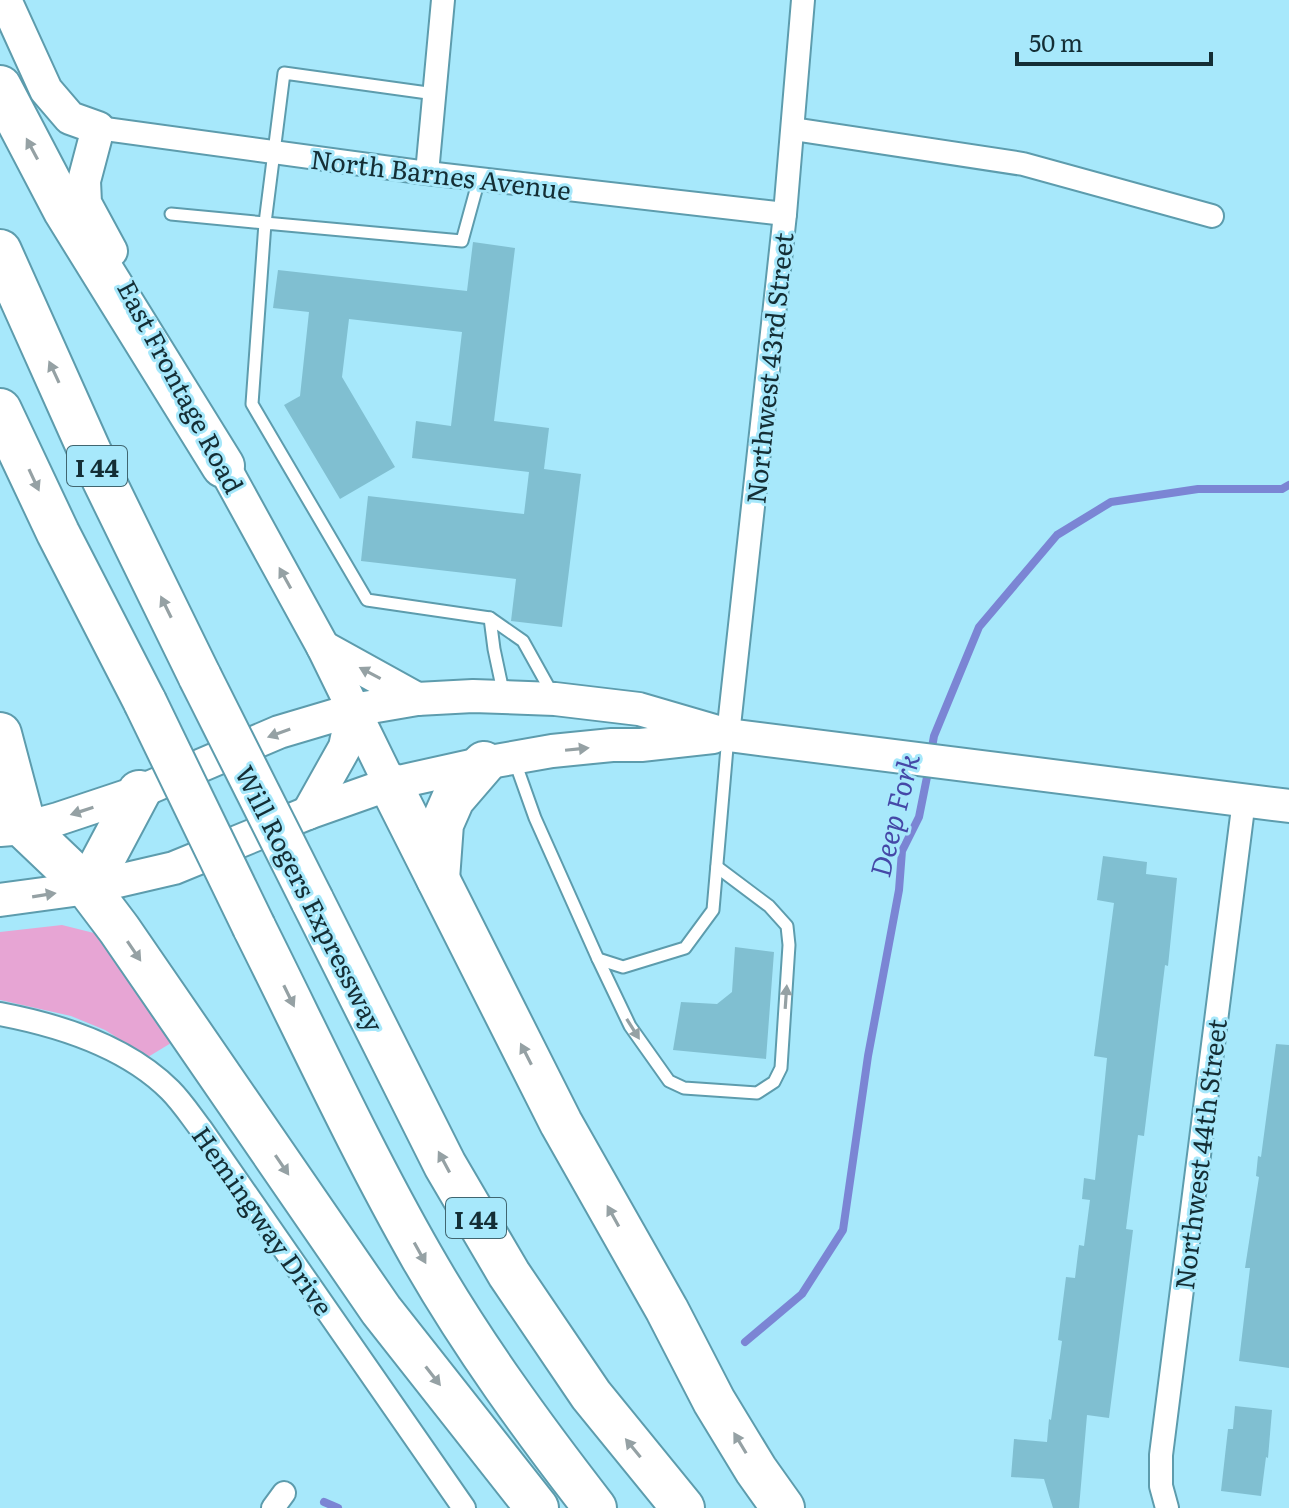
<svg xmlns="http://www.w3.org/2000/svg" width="1289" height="1508" font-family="Literata,serif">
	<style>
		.green { fill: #e7a5d4 }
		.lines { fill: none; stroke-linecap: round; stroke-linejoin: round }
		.stream { stroke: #7b85d4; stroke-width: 8 }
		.building { fill: #80bfd1 }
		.lane-casing { stroke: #5d9cad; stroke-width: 15 }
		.street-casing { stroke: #5d9cad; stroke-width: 26 }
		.secondary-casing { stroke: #5d9cad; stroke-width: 36 }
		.highway-casing { stroke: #5d9cad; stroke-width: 46 }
		.lane { stroke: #fff; stroke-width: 11 }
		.street { stroke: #fff; stroke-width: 22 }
		.secondary { stroke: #fff; stroke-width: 32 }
		.highway { stroke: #fff; stroke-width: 42 }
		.highway-bridge-casing { stroke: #5d9cad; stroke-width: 46; stroke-linecap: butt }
		.highway-bridge { stroke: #fff; stroke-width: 42 }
		.oneway { fill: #95a1a4 }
		.labels { text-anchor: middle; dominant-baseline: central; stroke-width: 6; stroke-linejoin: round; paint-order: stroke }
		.shield { fill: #a7e8fb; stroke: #406670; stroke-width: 2 }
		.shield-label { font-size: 24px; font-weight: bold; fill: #142e35 }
		.street-label { font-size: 26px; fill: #142e35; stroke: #a7e8fb }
		.water-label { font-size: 28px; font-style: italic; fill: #4548a7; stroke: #a7e8fb }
	</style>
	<rect width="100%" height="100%" fill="#a7e8fb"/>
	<path class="green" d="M62,925L94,933L119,951L176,1040L148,1057L105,1030L71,1016L0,1000V932Z"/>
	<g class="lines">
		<g class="stream">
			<path d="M931,753L934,736L979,627L1057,535L1111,502L1198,489H1282L1289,485"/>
			<path d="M745,1342L802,1294L843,1230L868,1056L899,890L902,851L919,817L929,767"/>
			<path d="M324,1502L338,1508"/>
		</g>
	</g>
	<g class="building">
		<path d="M473,242L515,248L494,421L549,428L544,469L581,474L562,627L511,621L516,579L361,561L368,496L524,514L529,472L412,458L416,421L451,426L462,332L349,319L342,377L395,467L340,499L284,405L300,396L309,312L273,308L278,270L467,291Z"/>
		<path d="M1103,856L1147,862L1146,874L1177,878L1168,966L1165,965L1144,1136L1138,1135L1126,1229L1133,1230L1109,1418L1087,1415L1079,1508H1053L1044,1479L1011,1477L1014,1439L1047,1442L1049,1419L1051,1420L1062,1341L1058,1340L1066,1277L1075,1278L1079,1245L1084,1246L1090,1200L1082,1199L1084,1178L1095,1180L1107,1058L1094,1056L1114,903L1097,900Z"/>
		<path d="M735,947L774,952L766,1059L673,1050L681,1002L717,1004L732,992Z"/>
		<path d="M1276,1044L1289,1045V1368L1239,1361L1250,1268H1245L1259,1177L1256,1176L1258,1156L1261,1157Z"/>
		<path d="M1235,1406L1272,1410L1268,1458L1266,1457L1261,1496L1221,1491L1228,1429H1233Z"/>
	</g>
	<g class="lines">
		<g class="lane-casing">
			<g id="lane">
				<path d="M479,179L462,241L265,223L252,404L367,600L490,618L523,641L553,695"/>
				<path d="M171,214L265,223L284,73L435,94"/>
				<path d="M490,618L494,649L504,696"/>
				<path d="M514,759L535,818L598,959L623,967L685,948L713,910L728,736"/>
				<path d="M598,959L630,1026L669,1081L684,1088L757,1093L774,1082L781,1068L789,945L787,926L769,906L717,867"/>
			</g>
		</g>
		<g class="street-casing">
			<g id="street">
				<path d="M98,128L427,173L785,214"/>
				<path d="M793,129L1023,164L1212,216"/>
				<path d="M427,173L443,0"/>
				<path d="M728,735L785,214L803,0"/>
				<path d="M0,1014C58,1025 127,1047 170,1090C182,1102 191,1116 201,1129L464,1508"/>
				<path d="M273,1508L284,1493"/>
				<path d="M1167,1508L1161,1486V1455L1244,800"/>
			</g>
		</g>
		<g class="secondary-casing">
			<g id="secondary">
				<path d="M5,0L46,90L70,118L98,128L84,181L85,203L111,251"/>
				<path d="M212,445L323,647L390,784"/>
				<path d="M323,647L417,699"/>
				<path d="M308,813L345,747L353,710"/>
				<path d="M0,830L25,828L58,819L139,792L279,732L353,710L417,699L473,696L555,699L639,709L728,735L1289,806"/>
				<path d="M0,900L88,888L174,868L308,813L390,784L484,763L552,751L612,745H641L713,737"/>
			</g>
		</g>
		<g class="highway-casing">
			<g id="highway">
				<path d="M0,87L65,211L223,466"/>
				<path d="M0,251L90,452L200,677"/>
				<path d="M0,410L58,533L145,702"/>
				<path d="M0,734L25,828L88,888L119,929L381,1310L537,1508"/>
				<path d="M390,784L561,1123L667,1310L714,1401L756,1470L783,1508"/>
				<path d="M438,879L442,824L453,799L484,763"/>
				<path d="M88,888L139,792"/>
				<path d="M312,900L445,1165L509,1274L591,1395L683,1508"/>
				<path d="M254,927C309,1037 361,1150 422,1257C473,1346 533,1428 595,1508"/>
			</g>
		</g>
		<use href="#lane" class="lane"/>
		<use href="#street" class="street"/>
		<use href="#secondary" class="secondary"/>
		<use href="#highway" class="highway"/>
		<g class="highway-bridge-casing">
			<g id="highway-bridge">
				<path d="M200,677L312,900"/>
				<path d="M145,702L254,927"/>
			</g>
		</g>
		<use href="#highway-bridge" class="highway-bridge"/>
	</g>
	<defs><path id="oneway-solid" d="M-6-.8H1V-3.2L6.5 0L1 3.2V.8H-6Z" transform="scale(2)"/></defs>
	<g class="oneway">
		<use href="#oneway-solid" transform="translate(32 149) rotate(-118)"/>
		<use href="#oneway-solid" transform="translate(54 372) rotate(-115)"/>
		<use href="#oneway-solid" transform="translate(34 480) rotate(65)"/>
		<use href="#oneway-solid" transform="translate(285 578) rotate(-119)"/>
		<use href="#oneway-solid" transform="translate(166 607) rotate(-116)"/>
		<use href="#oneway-solid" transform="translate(370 673) rotate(-152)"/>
		<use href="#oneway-solid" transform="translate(279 733) rotate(160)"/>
		<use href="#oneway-solid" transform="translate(577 749) rotate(-6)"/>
		<use href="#oneway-solid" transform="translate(82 811) rotate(162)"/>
		<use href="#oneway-solid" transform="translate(44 895) rotate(-9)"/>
		<use href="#oneway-solid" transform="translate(134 951) rotate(56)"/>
		<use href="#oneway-solid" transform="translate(289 996) rotate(64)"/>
		<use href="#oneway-solid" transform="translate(786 997) rotate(-86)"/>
		<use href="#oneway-solid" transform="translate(633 1029) rotate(58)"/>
		<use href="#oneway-solid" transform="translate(526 1054) rotate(-117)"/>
		<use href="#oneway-solid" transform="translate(444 1162) rotate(-118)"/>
		<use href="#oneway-solid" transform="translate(282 1165) rotate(56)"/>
		<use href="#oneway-solid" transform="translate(613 1216) rotate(-119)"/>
		<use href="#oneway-solid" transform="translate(420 1253) rotate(61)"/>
		<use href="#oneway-solid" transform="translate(433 1376) rotate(52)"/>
		<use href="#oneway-solid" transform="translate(740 1443) rotate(-121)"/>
		<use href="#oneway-solid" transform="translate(633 1448) rotate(-129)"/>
	</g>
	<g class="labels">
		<g class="shield">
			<rect x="67" y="446" width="60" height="40" rx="6"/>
			<rect x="446" y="1198" width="60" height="40" rx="6"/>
		</g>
		<g class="shield-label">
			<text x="97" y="466">I 44</text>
			<text x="476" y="1218">I 44</text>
		</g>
		<g class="street-label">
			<text transform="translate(441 173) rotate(7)">North Barnes Avenue</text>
			<text transform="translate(768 368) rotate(-84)">Northwest 43rd Street</text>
			<text transform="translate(182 386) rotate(62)">East Frontage Road</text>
			<text transform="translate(311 898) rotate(63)">Will Rogers Expressway</text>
			<text transform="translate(1199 1154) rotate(-83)">Northwest 44th Street</text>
			<text transform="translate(264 1220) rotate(55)">Hemingway Drive</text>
		</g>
		<g class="water-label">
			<text transform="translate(893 815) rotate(-76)">Deep Fork</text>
		</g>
	</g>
	<path d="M1017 52v12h194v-12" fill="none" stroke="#142e35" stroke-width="4"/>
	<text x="1029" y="52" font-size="24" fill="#142e35" stroke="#a7e8fb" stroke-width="6" paint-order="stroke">50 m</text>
</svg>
